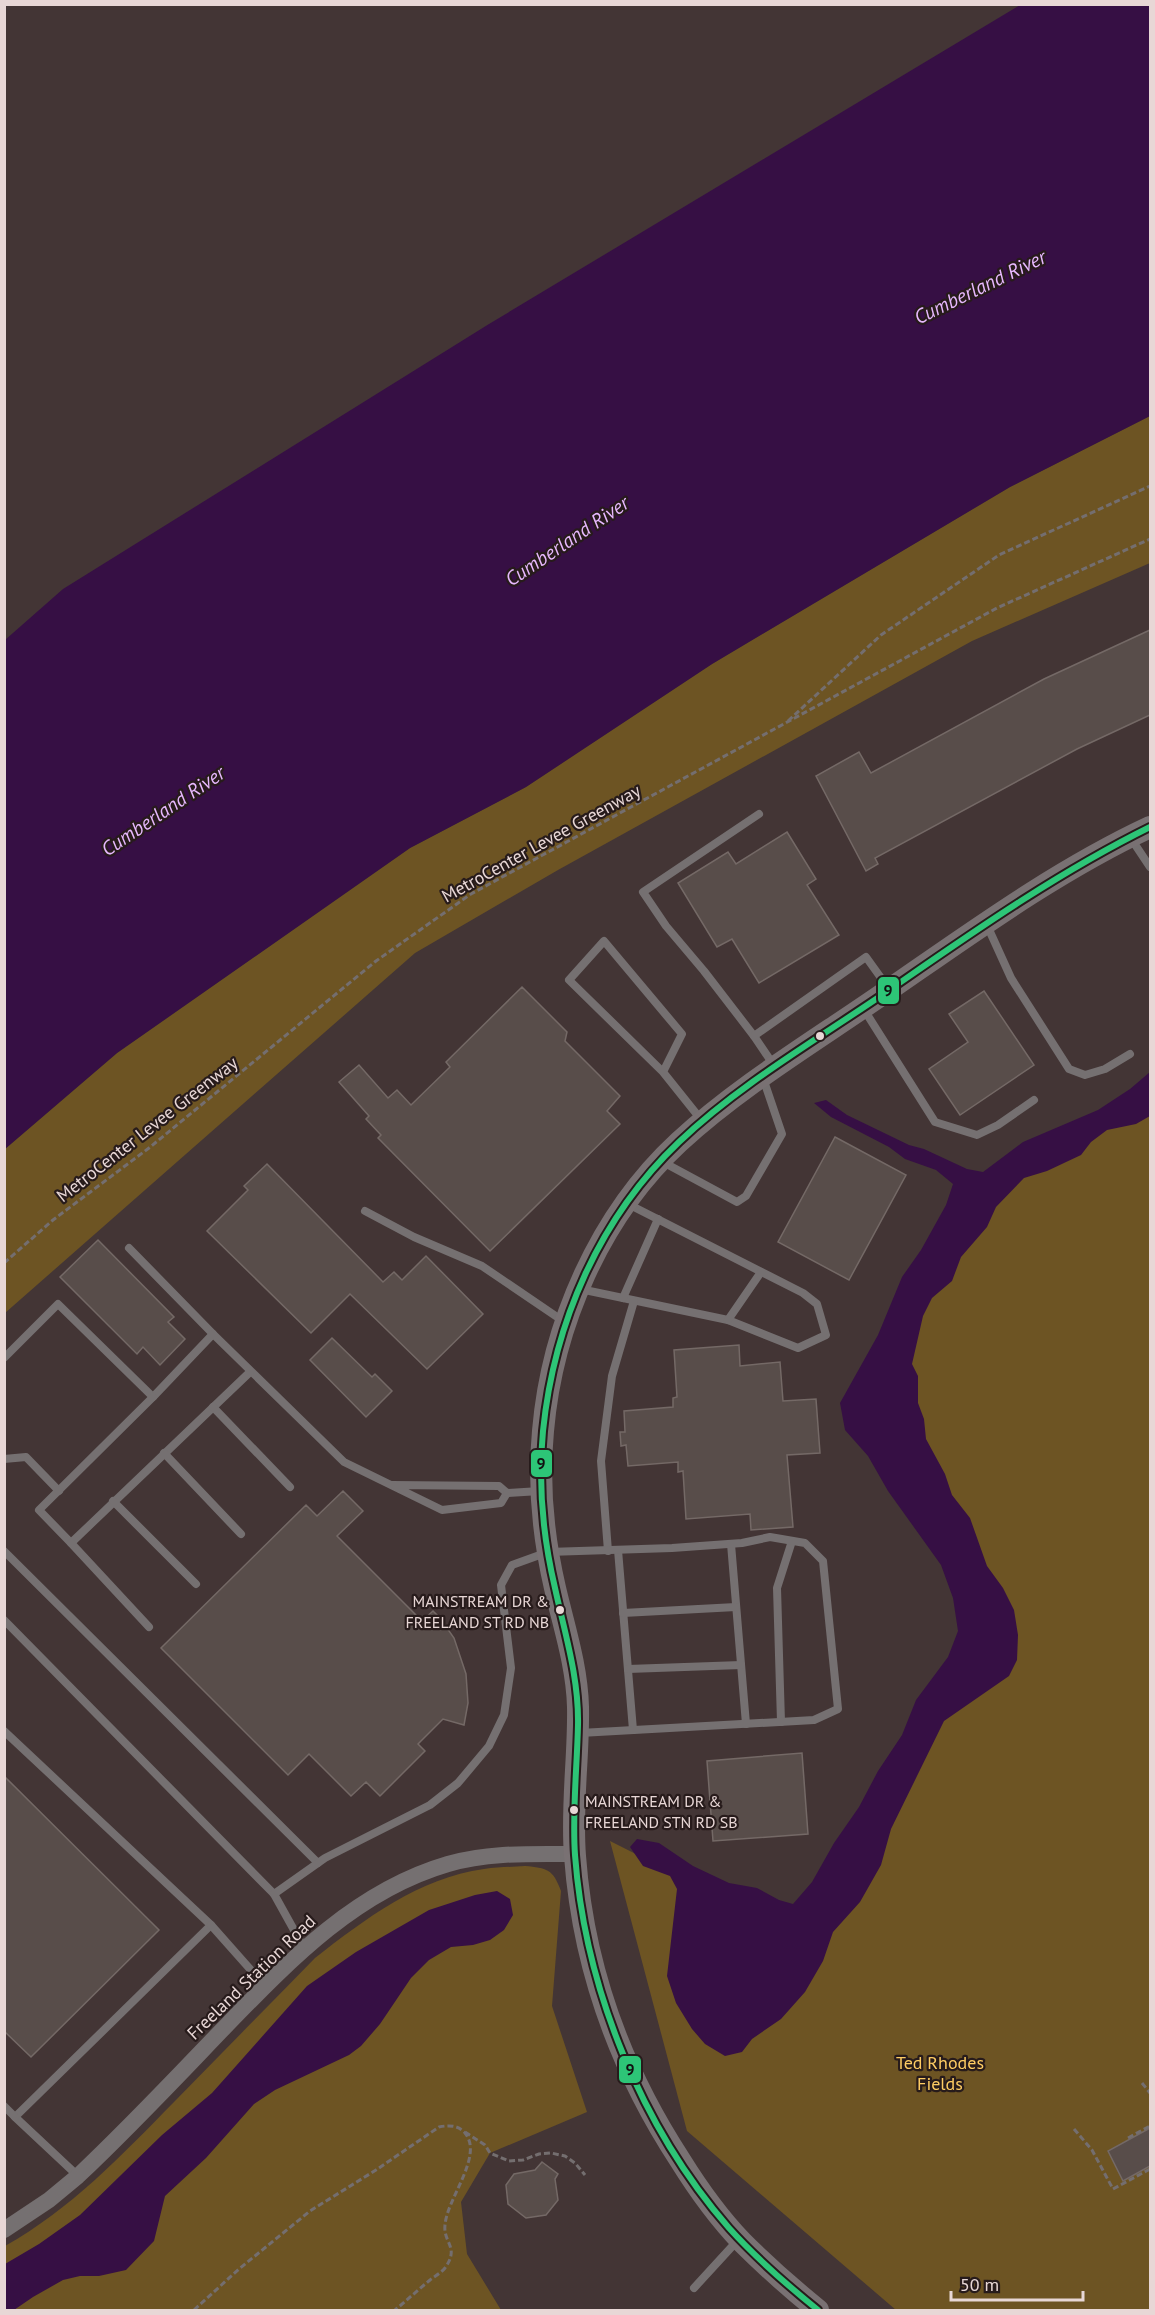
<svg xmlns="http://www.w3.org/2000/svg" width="1155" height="2315" font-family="'PT Sans',sans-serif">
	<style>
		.green { fill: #6d5423 }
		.water { fill: #360f44 }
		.building { fill: #584d4a; stroke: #746966; stroke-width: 1.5 }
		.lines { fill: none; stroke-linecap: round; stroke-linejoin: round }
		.path { stroke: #746e6f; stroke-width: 3; stroke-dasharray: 6 3; stroke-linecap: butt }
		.lane { stroke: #757071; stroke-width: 8 }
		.street { stroke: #757071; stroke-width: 16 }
		.secondary { stroke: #797173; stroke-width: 22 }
		.bus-1-casing { stroke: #271b1b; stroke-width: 10 }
		.bus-1 { stroke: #2dc577; stroke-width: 6 }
		.bus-dot { fill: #e8d7d6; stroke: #271b1b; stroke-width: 2 }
		.labels { text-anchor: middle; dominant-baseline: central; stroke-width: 4.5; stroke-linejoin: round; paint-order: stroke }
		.bus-label { font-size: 16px; fill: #e8d7d6; stroke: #271b1b; text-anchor: end }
		.street-label { font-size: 18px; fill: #e8d7d6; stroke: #271b1b }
		.park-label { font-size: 18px; fill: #fecc63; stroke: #271b1b }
		.water-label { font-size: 20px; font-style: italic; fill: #e7b8fe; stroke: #271b1b }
		.line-badge { stroke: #271b1b; stroke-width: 2 }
		.pale-badge-label { font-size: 16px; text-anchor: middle; font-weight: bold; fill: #111 }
	</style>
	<rect width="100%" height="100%" fill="#433535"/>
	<g class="green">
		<path d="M1150,416V563L972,641L558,870L415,953L5,1313V1149L117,1053L410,848L526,787L712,664L1010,487Z"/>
		<path d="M1150,1088V2310H896L687,2131L610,1841L787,1930L976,1647L949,1543L864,1410L958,1214Z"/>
		<path d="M525,1866C547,1868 553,1869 561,1891L552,2006L587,2112L490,2153L461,2202L467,2254L501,2310H5V2246C71,2209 121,2156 174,2102C221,2054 268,2006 315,1958C365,1919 419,1878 484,1869C498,1867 512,1867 525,1866Z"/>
	</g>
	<g class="water">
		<path d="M1020,5H1150V416L1010,487L712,664L526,787L410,848L117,1053L5,1149V640L63,589L489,324Z"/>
		<path d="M1150,1072V1116L1136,1124L1107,1130L1091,1142L1081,1155L1047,1171L1024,1178L996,1207L987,1227L961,1257L952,1281L932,1298L923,1316L912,1364L918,1376V1403L924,1419L926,1439L945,1474L952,1495L970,1518L987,1566L1003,1588L1014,1610L1018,1635L1017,1660L1009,1676L944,1721L891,1829L881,1865L860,1902L833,1932L823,1961L805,1992L781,2019L752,2039L742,2052L725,2056L705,2044L692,2029L676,2003L667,1976L677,1889L670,1876L643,1866L630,1847L637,1839L659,1843L693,1866L729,1883L757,1888L779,1900L793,1904L812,1882L834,1843L859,1807L878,1771L902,1735L916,1700L948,1657L958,1631L953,1598L941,1565L888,1491L868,1456L845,1430L840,1403L878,1335L902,1277L921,1250L946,1205L953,1184L936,1170L905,1159L889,1147L831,1117L814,1103L826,1100L847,1115L909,1145L924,1149L967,1169L983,1172L1023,1142L1098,1110L1130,1089Z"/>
		<path d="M497,1891L510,1899L513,1915L504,1930L490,1940L473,1945L451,1947L429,1960L411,1978L380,2024L361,2046L349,2055L275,2090L254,2104L206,2158L165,2196L154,2241L126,2270L99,2276H80L63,2280L33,2297L14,2310H5V2264L39,2244L80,2215L162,2135L212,2093L307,1986L356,1952L429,1910L475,1895Z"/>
	</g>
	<g class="building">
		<path d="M1150,630V715L1077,749L875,858L878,864L866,871L816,776L859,752L871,773L1044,679Z"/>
		<path d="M787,832L816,879L807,885L839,935L759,983L732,939L717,947L678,883L728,852L736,864Z"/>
		<path d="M522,987L567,1032L565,1041L620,1096L607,1111L620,1124L490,1251L378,1138L381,1135L366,1119L369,1116L339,1082L359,1065L388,1098L397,1090L411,1105L450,1067L446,1062Z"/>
		<path d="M984,991L1034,1065L960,1115L929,1069L968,1042L949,1014Z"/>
		<path d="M835,1137L906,1175L849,1280L778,1242Z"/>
		<path d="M267,1164L383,1282L394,1272L402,1280L426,1256L483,1314L427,1369L350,1294L311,1333L207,1231L248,1190L244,1186Z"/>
		<path d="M98,1240L174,1317L168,1322L185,1339L160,1365L143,1347L137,1354L60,1277Z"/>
		<path d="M332,1338L372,1377L375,1374L392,1391L366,1417L310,1360Z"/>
		<path d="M739,1345L740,1366L780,1362L783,1401L816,1399L820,1453L787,1455L793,1527L751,1530L750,1514L686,1519L683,1471L678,1472V1462L628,1466L626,1445L621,1446L620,1432H625L624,1411L673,1407V1398L677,1397L674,1350Z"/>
		<path d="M343,1491L363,1511L337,1536L422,1621L433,1611L440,1618L454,1638L466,1674L468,1703L464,1725L443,1719L418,1744L425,1751L380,1796L366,1782L351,1796L309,1754L288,1775L161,1648L306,1505L317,1516Z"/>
		<path d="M802,1753L808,1834L713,1841L707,1761Z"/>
		<path d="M4,1776L159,1930L31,2057L4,2031Z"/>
		<path d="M1150,2128V2166L1123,2181L1108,2151Z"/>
		<path d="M542,2162L558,2174L555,2179L558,2200L546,2215L526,2218L508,2204L506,2185L514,2174L535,2170Z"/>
	</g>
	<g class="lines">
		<g class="path">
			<path d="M788,721L881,635L999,555L1150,486"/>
			<path d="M4,1263L53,1220L149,1148L376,961L471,894L997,608L1150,539"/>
			<path d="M1142,2083L1150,2093"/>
			<path d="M1074,2129L1092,2150L1113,2189L1150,2169"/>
			<path d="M465,2132L485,2145L490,2153L509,2161L523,2160L539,2154L551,2153L565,2156L575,2163L585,2175"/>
			<path d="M1128,2138L1150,2126"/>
			<path d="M194,2310L239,2269L310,2211L376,2170L439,2127C449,2125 458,2125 465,2133C484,2156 447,2198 445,2225C443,2243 460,2247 445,2268C441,2273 435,2276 430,2280C418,2290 407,2300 395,2310"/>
		</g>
		<g class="lane">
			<path d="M1130,837L1150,867"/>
			<path d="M986,923L1011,978L1069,1069L1085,1075L1105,1069L1130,1054"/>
			<path d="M863,1008L935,1122L977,1135L998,1125L1034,1100"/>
			<path d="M754,1036L704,971L666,926L643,892L759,814"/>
			<path d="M775,1067L754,1036L866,957L889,989"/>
			<path d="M663,1072L569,980L604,941L682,1034L663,1072L703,1122"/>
			<path d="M661,1161L737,1202L746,1196L782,1134L763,1078"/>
			<path d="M365,1211L414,1237L482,1266L563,1321"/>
			<path d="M129,1248L213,1334"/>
			<path d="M580,1289L728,1320L798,1348L826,1335L817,1304L803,1293L626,1203"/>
			<path d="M623,1298L658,1219"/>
			<path d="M728,1320L761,1272"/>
			<path d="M4,1358L58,1304L153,1397L213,1334L344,1462L442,1510L501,1503L507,1493L499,1486L392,1485"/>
			<path d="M153,1397L39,1510L71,1543L250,1372"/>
			<path d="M213,1407L290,1487"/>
			<path d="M164,1453L241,1534"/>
			<path d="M4,1459L26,1457L59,1491"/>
			<path d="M507,1493L540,1491"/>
			<path d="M113,1501L196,1584"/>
			<path d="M71,1543L149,1627"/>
			<path d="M731,1544L746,1724"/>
			<path d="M618,1550L633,1730"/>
			<path d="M4,1551L318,1863"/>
			<path d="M608,1551L601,1461L612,1376L634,1301"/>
			<path d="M623,1613L736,1607"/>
			<path d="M4,1620L274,1894"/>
			<path d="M628,1669L741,1665"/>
			<path d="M781,1722L777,1588L792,1541"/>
			<path d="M4,1731L211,1925L15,2117L78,2176"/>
			<path d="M211,1925L265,1986"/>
			<path d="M304,1948L274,1894L325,1858L430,1805L458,1783L489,1746L504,1715L511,1668L501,1585L512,1565L548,1552L672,1548L742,1543L770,1537L805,1543L823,1561L838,1709L814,1720L580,1733"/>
			<path d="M4,2106L15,2117"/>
			<path d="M694,2288L738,2240"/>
		</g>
		<path class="street" d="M4,2230L49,2200L78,2176C128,2129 175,2079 222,2030C288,1962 355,1891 448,1864C488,1852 533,1854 575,1854"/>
		<path class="secondary" d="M818,2310C792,2289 766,2266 742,2242C718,2217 698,2189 680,2160C620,2068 583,1965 575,1856C571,1806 579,1756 578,1707C577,1666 564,1627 555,1588C543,1536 538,1484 543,1431C552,1325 600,1215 679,1142C742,1084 820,1038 890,989C974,931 1058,870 1150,827"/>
		<g class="bus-1-casing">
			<path id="bus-1" d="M818,2310C787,2285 756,2258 729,2228C641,2127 585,1988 575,1855C572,1812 577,1769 578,1725C579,1678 565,1634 555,1588C543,1537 538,1483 543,1431C554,1323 599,1218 679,1142C739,1085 813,1042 882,995C969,935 1055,874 1150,827"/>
		</g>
		<use href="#bus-1" class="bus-1"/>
	</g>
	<g class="bus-dot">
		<circle cx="820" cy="1036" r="5"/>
		<circle cx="560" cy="1610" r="5"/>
		<circle cx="574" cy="1810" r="5"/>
	</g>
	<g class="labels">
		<g class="bus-label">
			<text x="549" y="1601">MAINSTREAM DR &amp;<tspan x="549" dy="21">FREELAND ST RD NB</tspan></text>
			<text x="585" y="1801" text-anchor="start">MAINSTREAM DR &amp;<tspan x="585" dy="21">FREELAND STN RD SB</tspan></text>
		</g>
		<g class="street-label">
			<text transform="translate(541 843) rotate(-29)">MetroCenter Levee Greenway</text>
			<text transform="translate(147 1129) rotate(-38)">MetroCenter Levee Greenway</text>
			<text transform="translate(251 1977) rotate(-44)">Freeland Station Road</text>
		</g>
		<g class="park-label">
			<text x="940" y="2062">Ted Rhodes<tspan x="940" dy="21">Fields</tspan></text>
		</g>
		<g class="water-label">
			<text transform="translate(980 287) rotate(-26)">Cumberland River</text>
			<text transform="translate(567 541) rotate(-34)">Cumberland River</text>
			<text transform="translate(163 811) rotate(-34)">Cumberland River</text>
		</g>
	</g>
	<g class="line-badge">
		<rect x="877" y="976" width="23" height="29" rx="6" fill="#2dc577"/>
		<rect x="530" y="1449" width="23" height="29" rx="6" fill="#2dc577"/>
		<rect x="618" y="2055" width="24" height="29" rx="6" fill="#2dc577"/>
	</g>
	<g class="pale-badge-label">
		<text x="888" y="996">9</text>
		<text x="541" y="1469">9</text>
		<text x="630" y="2075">9</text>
	</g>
	<rect width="1155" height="2315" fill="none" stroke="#e8d7d6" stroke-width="12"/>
	<path d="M951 2291v9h132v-9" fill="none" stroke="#e8d7d6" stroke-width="3"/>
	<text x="960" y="2291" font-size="18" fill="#e8d7d6" stroke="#271b1b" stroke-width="4.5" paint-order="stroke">50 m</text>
</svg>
